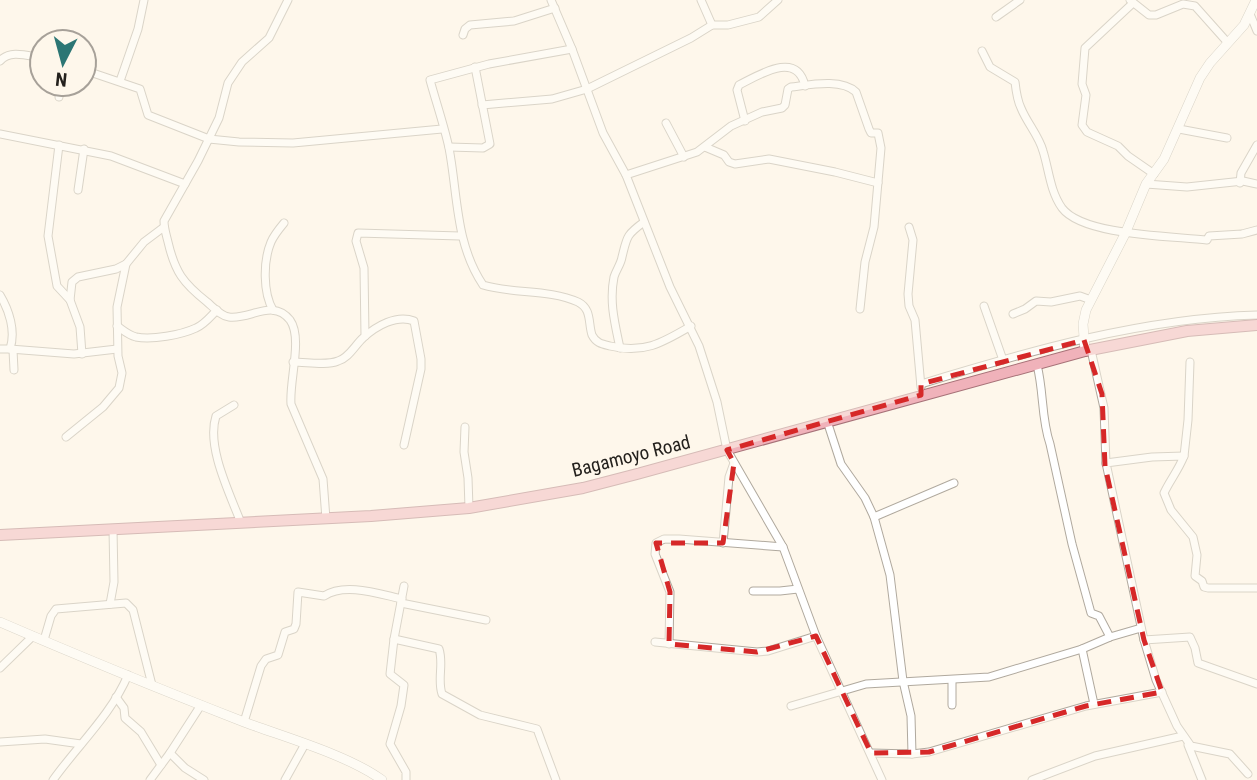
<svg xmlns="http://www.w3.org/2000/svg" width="1257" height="780" font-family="'Roboto Condensed',sans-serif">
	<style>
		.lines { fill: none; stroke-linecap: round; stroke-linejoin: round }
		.minor-casing { stroke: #b0a99e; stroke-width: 9 }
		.tertiary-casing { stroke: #b0a99e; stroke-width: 10 }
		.trunk-casing { stroke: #a77278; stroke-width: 12 }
		.minor { stroke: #fff; stroke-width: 7 }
		.tertiary { stroke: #fff; stroke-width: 9 }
		.trunk { stroke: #f0b2ba; stroke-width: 10 }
		.marked { fill: none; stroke: #d62828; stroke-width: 5; stroke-dasharray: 14 9; stroke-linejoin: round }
		.labels { text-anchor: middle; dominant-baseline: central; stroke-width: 5; stroke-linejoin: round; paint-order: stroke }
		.street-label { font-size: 19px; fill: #24211d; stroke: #fef7eb }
	</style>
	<rect width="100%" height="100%" fill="#fef7eb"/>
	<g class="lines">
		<g class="minor-casing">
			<g id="minor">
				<path d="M288,0L269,38L242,62L228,83L219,118L198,161L164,221C164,228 166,234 168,242C175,272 183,283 207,302C214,308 221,316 229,317C250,320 273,298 290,320C303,338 289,381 291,404L323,479L326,519"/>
				<path d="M551,0L572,49L603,133L626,175L670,287L699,346L717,402L727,450L783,547L816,636L882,780"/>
				<path d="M701,0L712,25"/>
				<path d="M1130,0L1149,15H1156L1183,4L1195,6L1228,43"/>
				<path d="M1133,3L1085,48L1082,84L1086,95L1082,125L1087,132L1118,146L1128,156L1154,174"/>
				<path d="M1250,14L1257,31"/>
				<path d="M996,17L1020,0"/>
				<path d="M463,35L465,29L470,25L514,21L555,8"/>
				<path d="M572,49L489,64L430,80C436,102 444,125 449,148C458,195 455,243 483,285C513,294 549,289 578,302C592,309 588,323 592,335C596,343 602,344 610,346C644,354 662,343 691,326"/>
				<path d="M982,51L990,67L1015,82C1016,91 1017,100 1021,108C1027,123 1039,136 1043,151C1049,170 1050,191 1062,208C1083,236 1173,236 1207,240L1209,236L1242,234L1257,230"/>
				<path d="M0,61C10,49 28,56 42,58"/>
				<path d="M84,70L140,89L148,115L209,139L239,142L293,143L442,129"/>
				<path d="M120,81L138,29L144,0"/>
				<path d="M59,97L60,84"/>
				<path d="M482,105L552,99L587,89L691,38L712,25H728L759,17L778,0"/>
				<path d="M745,121L737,90L739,85C759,75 797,50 805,86"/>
				<path d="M666,123L684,157"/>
				<path d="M1179,129L1227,138"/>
				<path d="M0,134L111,156L185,184"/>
				<path d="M59,145L48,236L57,286L70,300"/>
				<path d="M449,147L483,148L490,144L475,67"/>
				<path d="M705,147L724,155L729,162L735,164L769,159L835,172L878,183"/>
				<path d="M626,175L697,152L731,126L762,112L782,108L785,105L788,89L791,87C809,85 841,78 856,92L869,129L871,133H878L881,148L874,227L865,262L860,309"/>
				<path d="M1240,183L1241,173L1257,145"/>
				<path d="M1146,184L1187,187L1243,181L1257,184"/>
				<path d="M78,190L84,149"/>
				<path d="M909,227L913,240L908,294L909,306L915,320L921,387"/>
				<path d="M0,295C9,310 16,331 10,349H0"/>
				<path d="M984,306L1003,360"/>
				<path d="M273,310C263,293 263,261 271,242C274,235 279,229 284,223"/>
				<path d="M1013,314L1025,309L1036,301L1051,302L1080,296L1091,300"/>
				<path d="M117,326C123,330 128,335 136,337C152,340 181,335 196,328C204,325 211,316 217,310"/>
				<path d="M365,336L364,268L356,241L358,233L460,236"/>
				<path d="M620,348C615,324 609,302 614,277C616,270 621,264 622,257C627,237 626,235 644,222"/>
				<path d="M10,349L74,354L117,349"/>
				<path d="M13,350L14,370"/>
				<path d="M1091,350L1104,408L1106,464"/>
				<path d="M82,354L80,327L70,300L72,282L78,277L116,269L126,264L144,242L164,227"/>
				<path d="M293,362C307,362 326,366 338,361C349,358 355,345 363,338C376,326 397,314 414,321L421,359V369L404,445"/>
				<path d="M1037,365C1044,392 1041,418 1050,444L1072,544L1091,613L1099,616L1110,637"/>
				<path d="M921,384C1029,351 1143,318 1257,315"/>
				<path d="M234,405L216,416C206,447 230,494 241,523"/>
				<path d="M827,421L841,464L865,498L874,517L890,575L903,681L911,716L912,754"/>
				<path d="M465,427L464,452L468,478L469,508"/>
				<path d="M66,437L103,407L119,388L122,373L118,356L117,307L126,264"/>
				<path d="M1184,456L1188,420L1190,362"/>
				<path d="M874,517L954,483"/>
				<path d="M723,543L729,477L734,463"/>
				<path d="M404,586L394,639L390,674L404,685L401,706L390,744L406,772V780"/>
				<path d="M753,591H780L798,589"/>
				<path d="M401,603L486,620"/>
				<path d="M110,604L114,582L113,529"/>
				<path d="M394,639L439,649C444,664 437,679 442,694L480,715L537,729L556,780"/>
				<path d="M44,640L51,616L56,609L126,603L133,610L152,685"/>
				<path d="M1144,640L1190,637L1195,648L1198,663L1257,684"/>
				<path d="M655,642L757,652L768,651L816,636"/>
				<path d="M669,644L670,592L655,554L656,543L664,539H679L783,547"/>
				<path d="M1082,649L1094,704"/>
				<path d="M0,668L33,636"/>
				<path d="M952,680V705"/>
				<path d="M116,697L124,708L125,718L141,732L161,765"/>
				<path d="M791,706L866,684L989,677L1082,649L1110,637L1141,628"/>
				<path d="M244,722L261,666L266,659L278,655L285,632L294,629L296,624L298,592L324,596C345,582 379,594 402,599"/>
				<path d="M0,742L45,739L81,744"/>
				<path d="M1188,745L1202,780"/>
				<path d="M170,753L185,768L204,780"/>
				<path d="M871,753L912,754L929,752L1086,706L1162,692"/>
				<path d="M1248,774L1230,754L1191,746L1177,726L1156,680L1144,640L1106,463L1152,457L1184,456C1178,471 1170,480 1164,493L1171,510L1193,537L1197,555L1195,576L1202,581L1204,587L1208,588H1257"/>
				<path d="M53,780C78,745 111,715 128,675"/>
				<path d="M150,780L170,753L201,705"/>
				<path d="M285,780L305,744"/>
				<path d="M1032,780L1095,756L1183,736"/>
			</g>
		</g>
		<g class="tertiary-casing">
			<g id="tertiary">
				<path d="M1085,351L1083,324L1086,310L1125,234L1146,184L1164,159L1200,78L1210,63L1244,25L1256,0"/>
				<path d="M0,622C81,657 162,690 244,722C284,737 348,755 382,780"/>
			</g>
		</g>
		<g class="trunk-casing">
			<path id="trunk" d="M0,535L371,516L469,508L583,488L637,474L1085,351L1187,331L1257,325"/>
		</g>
		<use href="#minor" class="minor"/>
		<use href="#tertiary" class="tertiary"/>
		<use href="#trunk" class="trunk"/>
	</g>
	<path d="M0 0H1257V780H0ZM1084,340L1102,394L1105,466L1144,640L1162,692L1086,706L929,752L871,753L816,636L757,652L669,644L670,592L656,543H723L734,463L727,450L921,395V384Z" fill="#fef7eb" fill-opacity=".55" fill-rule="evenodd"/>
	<path class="marked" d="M1084,340L1102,394L1105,466L1144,640L1162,692L1086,706L929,752L871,753L816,636L757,652L669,644L670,592L656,543H723L734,463L727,450L921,395V384Z"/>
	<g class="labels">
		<g class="street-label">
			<text transform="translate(631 456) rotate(-14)">Bagamoyo Road</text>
		</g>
	</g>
	<g transform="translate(63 63) rotate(186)"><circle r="33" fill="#fef7eb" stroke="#a7a199" stroke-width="2"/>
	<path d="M0-5L12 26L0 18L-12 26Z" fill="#2c7674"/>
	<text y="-10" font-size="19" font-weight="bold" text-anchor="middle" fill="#24211d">N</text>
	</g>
</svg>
